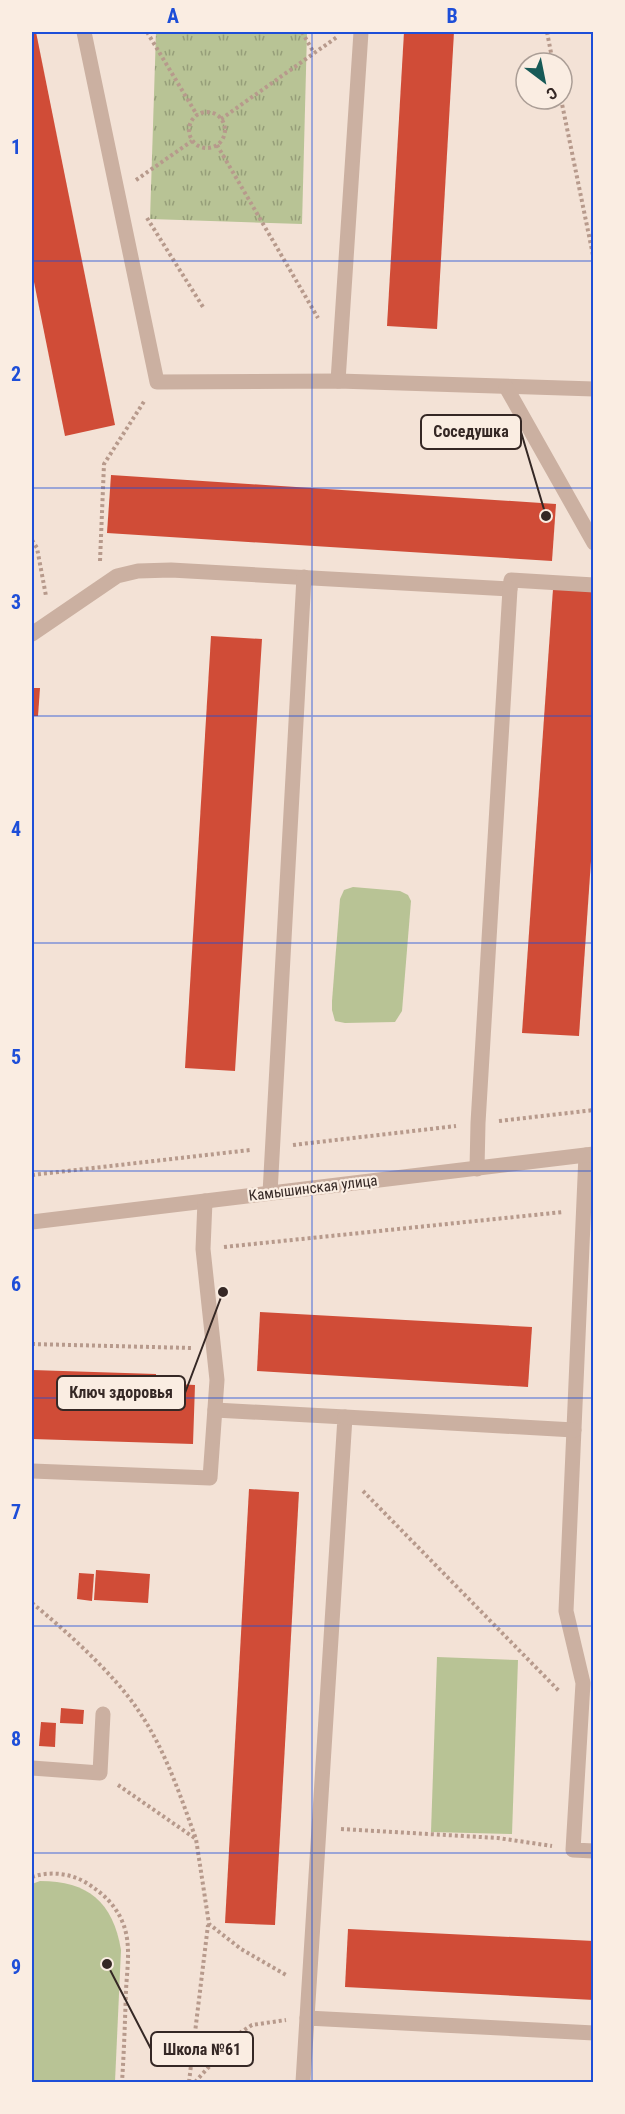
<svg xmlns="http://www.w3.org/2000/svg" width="625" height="2114" font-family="'Roboto Condensed',sans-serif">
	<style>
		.park { fill: url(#park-tufts) }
		.pitch { fill: #b8c395 }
		.building { fill: #d04c37 }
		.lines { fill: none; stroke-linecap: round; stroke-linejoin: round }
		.path { stroke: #b79a8c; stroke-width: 4; stroke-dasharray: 3 3; stroke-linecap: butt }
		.minor { stroke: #cbb0a1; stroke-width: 15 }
		.grid { fill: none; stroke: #1d4ed8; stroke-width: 1.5; stroke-opacity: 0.55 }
		.labels { text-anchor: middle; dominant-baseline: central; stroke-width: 4.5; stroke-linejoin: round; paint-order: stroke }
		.street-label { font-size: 15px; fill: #352825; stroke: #faede2 }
		.leader { fill: none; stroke: #352825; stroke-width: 2 }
		.callout-dot { fill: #352825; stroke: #faede2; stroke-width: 2 }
		.callout { fill: #faede2; stroke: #352825; stroke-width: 2 }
		.callout-label { font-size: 16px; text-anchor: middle; font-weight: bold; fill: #352825 }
		.neatline { fill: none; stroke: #1d4ed8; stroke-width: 2 }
		.grid-label { font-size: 20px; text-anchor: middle; font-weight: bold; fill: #1d4ed8 }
	</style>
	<defs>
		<pattern id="park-tufts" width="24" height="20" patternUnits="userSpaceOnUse" patternTransform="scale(1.5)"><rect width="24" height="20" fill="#b8c395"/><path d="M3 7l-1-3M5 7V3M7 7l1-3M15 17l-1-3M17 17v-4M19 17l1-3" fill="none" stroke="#969e79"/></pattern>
	</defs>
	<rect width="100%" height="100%" fill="#f3e2d6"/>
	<path class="park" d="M156,32H307L302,224L150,219Z"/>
	<g class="pitch">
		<path d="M353,887L400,891L408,895L411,901L402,1011L395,1022L345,1023L335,1021L332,1010V1001L340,899L344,890Z"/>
		<path d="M437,1657L518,1660L512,1834L431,1832Z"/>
		<path d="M40,1881C88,1881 113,1902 121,1950L115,2082H32V1884Z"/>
	</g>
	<g class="building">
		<path d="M32,32H36L115,425L65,436L32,272Z"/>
		<path d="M404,32H454L437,329L387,326Z"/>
		<path d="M111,475L556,504L552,561L107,533Z"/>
		<path d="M553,589L594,591V817L579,1036L522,1033Z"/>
		<path d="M211,636L262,639L235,1071L185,1068Z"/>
		<path d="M32,688H40L38,716H32Z"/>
		<path d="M260,1312L532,1327L528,1387L257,1371Z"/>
		<path d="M32,1370L156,1374V1383L195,1385L193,1444L32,1439Z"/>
		<path d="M249,1489L299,1492L275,1925L225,1923Z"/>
		<path d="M96,1570L150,1574L148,1603L94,1600Z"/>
		<path d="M79,1573L94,1574L92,1601L77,1599Z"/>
		<path d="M61,1708L84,1710L83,1724L60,1723Z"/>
		<path d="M41,1722L56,1723L55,1747L39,1746Z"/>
		<path d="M348,1929L594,1941V2000L345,1987Z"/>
	</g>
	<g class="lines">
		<g class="path">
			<path d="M147,32L197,115"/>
			<path d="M302,32L314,53"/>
			<path d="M547,32L553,63"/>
			<path d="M561,99L594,260"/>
			<circle cx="207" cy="130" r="18"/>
			<path d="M221,119L337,37"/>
			<path d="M217,145L318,318"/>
			<path d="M136,180L192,141"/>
			<path d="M147,218L203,307"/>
			<path d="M32,540L37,548L46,596"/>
			<path d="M100,561L104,464L145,400"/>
			<path d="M499,1121L594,1110"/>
			<path d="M293,1145L456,1126"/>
			<path d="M32,1175L250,1150"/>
			<path d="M224,1247L563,1212"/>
			<path d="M32,1344L191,1348"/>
			<path d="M363,1491L560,1692"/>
			<path d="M32,1603C65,1630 114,1674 138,1710C165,1749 180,1795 196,1839"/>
			<path d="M118,1785L196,1839L209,1924L241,1949L286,1975"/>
			<path d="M341,1829L498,1838L552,1846"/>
			<path d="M32,1877C49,1871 69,1873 85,1882C103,1893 117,1906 124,1926C131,1946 127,1970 126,1990C125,2021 124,2052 122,2082"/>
			<path d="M189,2082L208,1925"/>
			<path d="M195,2082L241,2032L252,2025L286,2020"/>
		</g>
		<g class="minor">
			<path d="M84,32L157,382L338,381L594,389"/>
			<path d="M338,381L361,32"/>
			<path d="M506,387L594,543"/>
			<path d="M32,634L117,576L138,571L171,570L510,589L511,580L594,585"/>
			<path d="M586,1155L566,1611L583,1683L573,1850L594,1851"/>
			<path d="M477,1169L478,1123L510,589"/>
			<path d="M270,1193L304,577"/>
			<path d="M32,1222L594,1154"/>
			<path d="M215,1410L345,1417L307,2018"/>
			<path d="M345,1417L574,1430"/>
			<path d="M32,1471L210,1478L217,1380L203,1249L205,1201"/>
			<path d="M32,1768L100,1773L103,1714"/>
			<path d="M303,2082L307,2018L594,2033"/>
		</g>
	</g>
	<path class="grid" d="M312,32V2082M32,261H594M32,488H594M32,716H594M32,943H594M32,1171H594M32,1398H594M32,1626H594M32,1853H594"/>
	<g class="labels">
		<g class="street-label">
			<text transform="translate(313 1188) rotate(-7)">Камышинская улица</text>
		</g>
	</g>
	<path class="leader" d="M546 516L521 432M223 1292L185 1393M107 1964L151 2049"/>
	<g class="callout-dot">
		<circle cx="546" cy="516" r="6"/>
		<circle cx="223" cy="1292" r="6"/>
		<circle cx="107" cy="1964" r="6"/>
	</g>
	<g class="callout">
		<rect x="421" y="415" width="100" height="34" rx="6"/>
		<rect x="57" y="1376" width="128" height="34" rx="6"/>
		<rect x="151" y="2032" width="102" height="34" rx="6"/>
	</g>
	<g class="callout-label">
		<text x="471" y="437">Соседушка</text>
		<text x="121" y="1398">Ключ здоровья</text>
		<text x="202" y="2055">Школа №61</text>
	</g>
	<rect width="625" height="2114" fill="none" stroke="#faede2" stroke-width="66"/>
	<g transform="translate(544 81) rotate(148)"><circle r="28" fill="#faede2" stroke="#ab9e96" stroke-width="1.5"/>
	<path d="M0-4.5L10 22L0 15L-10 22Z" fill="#175a57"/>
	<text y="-9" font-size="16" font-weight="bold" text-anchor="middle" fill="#352825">С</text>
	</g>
	<rect x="33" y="33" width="559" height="2048" class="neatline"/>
	<g class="grid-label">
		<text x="173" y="23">A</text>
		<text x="452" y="23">B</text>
		<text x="16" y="154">1</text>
		<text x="16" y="381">2</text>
		<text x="16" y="609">3</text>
		<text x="16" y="836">4</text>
		<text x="16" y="1064">5</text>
		<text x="16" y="1291">6</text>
		<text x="16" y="1519">7</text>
		<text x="16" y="1746">8</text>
		<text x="16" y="1974">9</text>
	</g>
</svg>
